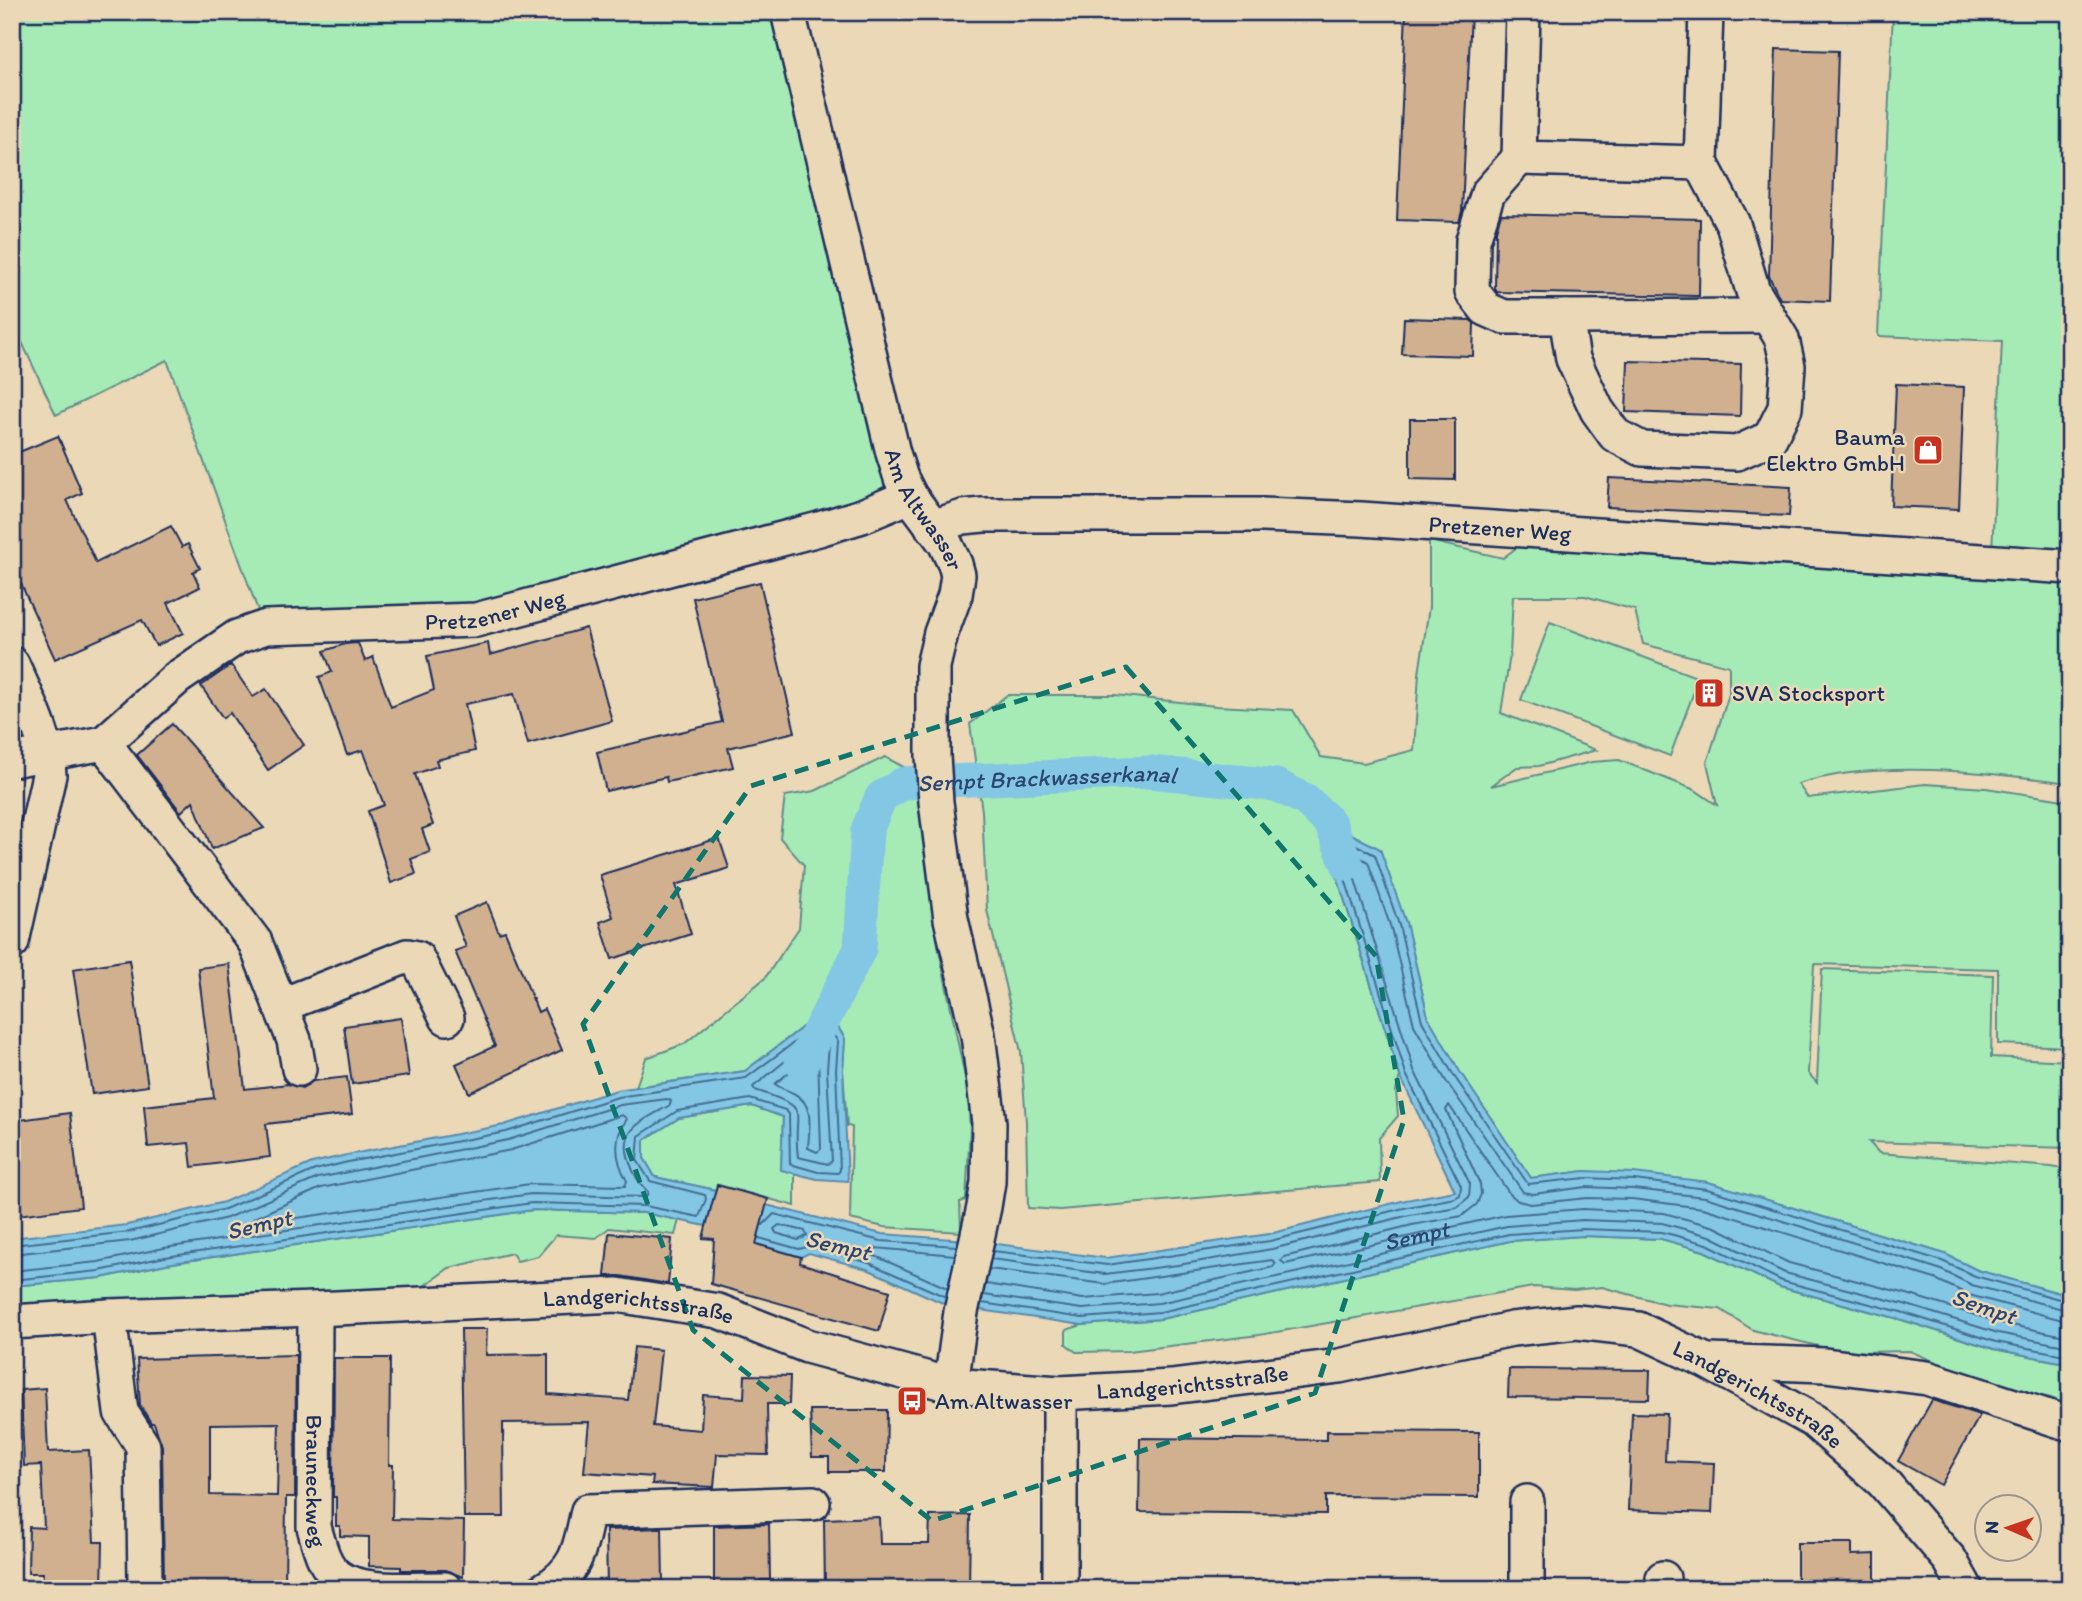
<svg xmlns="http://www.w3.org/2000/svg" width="2082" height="1601" font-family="Itim,sans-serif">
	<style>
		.green { fill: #a6ebb6; stroke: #608d8a; stroke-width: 2; fill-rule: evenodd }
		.water { fill: #83c7e4; stroke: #598aae; stroke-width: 2 }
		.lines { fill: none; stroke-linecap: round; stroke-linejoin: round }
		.shore { stroke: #456c94; stroke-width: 2 }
		.canal { stroke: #83c7e4; stroke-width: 33 }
		.building { fill: #d1b090; stroke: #1b2f5e; stroke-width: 2; fill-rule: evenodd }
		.minor-casing { stroke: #1b2f5e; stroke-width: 38 }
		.minor { stroke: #ebd8b6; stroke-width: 33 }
		.marked { fill: none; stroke: #0f766e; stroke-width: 5; stroke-dasharray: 14 9; stroke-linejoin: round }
		.labels { text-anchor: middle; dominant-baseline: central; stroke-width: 5; stroke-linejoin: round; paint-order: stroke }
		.poi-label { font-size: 23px; fill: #1b2f5e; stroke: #ebd8b6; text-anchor: start }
		.street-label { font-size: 23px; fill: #1b2f5e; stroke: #ebd8b6 }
		.water-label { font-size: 24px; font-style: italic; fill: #2b4672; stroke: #ebd8b6 }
	</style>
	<rect width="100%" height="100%" fill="#ebd8b6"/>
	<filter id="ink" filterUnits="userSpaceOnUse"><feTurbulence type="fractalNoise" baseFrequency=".0143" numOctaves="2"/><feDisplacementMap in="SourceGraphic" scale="14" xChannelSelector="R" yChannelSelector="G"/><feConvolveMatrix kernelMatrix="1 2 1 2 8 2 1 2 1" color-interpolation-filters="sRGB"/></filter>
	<g filter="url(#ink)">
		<g class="green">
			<path d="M12,12H773L886,483L875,497L503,605L260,616L167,360L56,415L12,321Z"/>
			<path d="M1893,12H2070V555L1992,552L2002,341L1878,336Z"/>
			<path d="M1529,538L2070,580V781L2068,783C1989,772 1874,759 1798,784L1808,798L1925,784L1986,788L2070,801V1047L1998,1044V969L1814,964L1808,1073L1817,1083L1822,969L1993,975L1991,1057L2070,1061V1148L1869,1142L1879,1153L2051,1167L2070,1170V1296L1977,1270L1945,1254L1708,1182L1585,1171L1531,1178L1460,1072L1428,1017L1406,923L1380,850L1330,823V854L1400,1076L1396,1091L1398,1116L1379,1138L1380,1182L1060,1210L1028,1208L1026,1122L1021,1052L987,910L982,811L970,724L1007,695H1115L1216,706L1293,710L1321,757L1364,763L1414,750L1419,674L1429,607V541L1503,558ZM1513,596H1585L1635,610L1643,644L1729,666V694L1707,763L1717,805L1695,790L1619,760L1592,762L1491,786L1517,767L1539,766L1596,750L1501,713L1510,655Z"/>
			<path d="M1550,622L1699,678L1670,756L1521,700Z"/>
			<path d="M885,757L911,771L930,838L931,879L938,945L968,1092L970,1128L966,1200L960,1202L961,1232L884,1227L850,1219L852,1127L847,1126L843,1070L845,1039L834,1020L804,1026L745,1071L636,1087L646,1058L684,1044L765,978L799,928L804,865L780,838L785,796L815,791Z"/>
			<path d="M752,1106L783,1117L781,1169L795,1173V1206L718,1185L716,1190L655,1177L644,1158V1140L679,1118Z"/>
			<path d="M533,1210L644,1213L679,1220L675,1235L609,1228L596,1238L556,1235L538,1256L517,1261L512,1253L449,1268L410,1296L12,1312V1286L101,1278L166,1264Z"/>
			<path d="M1583,1236L1662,1239L1704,1251L1780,1287L1899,1319L1994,1349L2070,1364V1406L2051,1398L1988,1385L1910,1351L1857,1352L1822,1347L1753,1330L1720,1309L1666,1304L1602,1287L1574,1290L1533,1287L1259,1335L1129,1351L1076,1352L1066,1344V1330L1082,1325L1161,1319L1510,1241Z"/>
		</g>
		<g class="water">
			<path d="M1330,823L1380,849L1406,923L1428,1017L1460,1072L1531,1178L1585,1171L1634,1173L1708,1182L1945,1254L1977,1270L2070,1296V1364L1994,1349L1899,1319L1780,1287L1704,1251L1661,1239L1583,1236L1510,1241L1161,1319L1082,1325L947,1305L867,1269L809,1253L801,1257L746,1241L766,1205L882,1234L966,1240L1106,1258L1269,1234L1406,1200L1455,1191L1400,1076L1330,854Z"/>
			<path d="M834,1020L845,1039L843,1070L848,1181L817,1179L781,1170L783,1117L752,1106L679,1118L644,1140V1158L655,1177L716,1190L706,1226L644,1213L533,1210L166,1264L101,1278L12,1286V1238L127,1225L224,1202L312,1163L347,1155L504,1125L617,1090L745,1071L804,1026Z"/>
		</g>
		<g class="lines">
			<g class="shore">
				<path d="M824,1038L829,1044L827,1070L832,1161L828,1164L798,1157C791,1107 816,1110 755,1090L753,1087L810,1041Z"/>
				<path d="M812,1053H816L818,1056L821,1149L817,1152L808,1148C809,1129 815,1105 795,1094C788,1090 781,1089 775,1084Z"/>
				<path d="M622,1115L627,1119C612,1139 616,1161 627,1181L625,1186L530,1184L256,1224L252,1222L254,1218L321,1188L511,1150Z"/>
				<path d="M763,1225L774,1214L881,1241L957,1246"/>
				<path d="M779,1225L805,1231L807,1236L798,1240L776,1233L774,1229Z"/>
				<path d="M759,1238L799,1249L811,1246L869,1263L946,1297"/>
				<path d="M12,1245L129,1232L225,1209L315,1170L348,1162L506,1132L618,1097L746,1078L807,1033L830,1029L838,1042L836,1070L840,1170L838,1173L818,1172L790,1164L789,1114L785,1110L750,1099L677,1111L639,1136L637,1160L650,1181L705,1195L706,1199L699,1217L645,1206L532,1203L165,1257L99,1271L12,1280"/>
				<path d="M993,1251L1107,1265L1270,1241L1408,1207L1455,1198L1460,1195L1461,1186L1406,1074L1337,853V840L1341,837L1375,855L1399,925L1422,1021L1454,1076L1528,1184L1586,1178L1634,1180L1707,1189L1942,1261L1975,1276L2070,1302"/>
				<path d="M12,1254L130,1241L227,1218L318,1178L508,1140L620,1105L667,1099L671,1101L670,1105C658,1112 640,1120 632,1130C618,1147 635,1180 648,1192L646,1197L531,1194L164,1248L98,1262L12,1271"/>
				<path d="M991,1259L1105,1274L1178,1265L1272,1249L1410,1215L1457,1207L1469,1197L1470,1184L1414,1070L1348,857L1352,852L1368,862L1391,928L1414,1025L1446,1081L1523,1192L1533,1194L1586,1187L1633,1189L1705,1197L1939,1269L1972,1285L2070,1311"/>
				<path d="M986,1284L1083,1299L1157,1293L1273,1267L1276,1263L1272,1260L1105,1284L989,1269"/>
				<path d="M947,1288L873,1255L871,1251L875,1248L955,1255"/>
				<path d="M984,1295L1082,1309L1159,1303L1507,1226L1583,1220L1662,1223L1710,1236L1785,1273L1904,1304L1998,1333L2070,1347"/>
				<path d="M982,1303L1082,1318L1160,1312L1509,1234L1583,1229L1662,1232L1707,1244L1782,1281L1901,1312L1996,1342L2070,1356"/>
				<path id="s1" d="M2070,1322L1969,1295L1935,1279L1703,1208L1632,1199L1587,1198L1531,1204L1518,1201L1509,1193L1449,1105L1446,1110L1480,1184L1481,1194L1477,1204L1462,1216L1412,1225L1284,1257L1281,1261L1285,1264L1506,1215L1583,1209L1664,1213L1715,1227L1789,1263L1907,1294L2001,1323L2070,1337"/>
			</g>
			<path class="canal" id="s2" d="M801,1062L805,1058L860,949L867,830L881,797L904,783L1150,772L1276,785L1306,800L1330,823L1347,864"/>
		</g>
		<g class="building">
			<path d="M1406,12H1471L1462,211L1459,222L1397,220Z"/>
			<path d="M1776,49L1838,51L1830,301L1780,299L1769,276Z"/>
			<path d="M1501,214L1700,219L1699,296L1497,292L1495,289L1496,230Z"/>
			<path d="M1404,318L1470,320L1474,323L1473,356L1402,354Z"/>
			<path d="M1628,361L1741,364L1740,416L1626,412Z"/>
			<path d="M1896,384L1964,387L1959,509L1891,506Z"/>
			<path d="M1410,419H1455V480L1410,479Z"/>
			<path d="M58,436L82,493L67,500L96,563L171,526L182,547L188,544L200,568L193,572L200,587L168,603L183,633L156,646L142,620L55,659L12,564V455Z"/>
			<path d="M1609,478L1791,487L1789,516L1607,507Z"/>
			<path d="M760,582L795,732L728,748L733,767L667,782L666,777L606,791L597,752L722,722L693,598Z"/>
			<path d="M586,628L612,721L528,744L514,694L465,704L475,751L436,760L438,766L415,774L433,825L422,829L430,852L411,859L416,874L391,883L368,811L384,805L363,750L347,755L319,677L332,672L324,651L345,644L358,643L365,661L373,657L391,707L434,690L427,656L488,643L490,655Z"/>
			<path d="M231,665L253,697L266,689L304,745L268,770L230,713L223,718L201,686Z"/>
			<path d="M172,724L180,733L264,828L212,849L193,801L181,812L137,755Z"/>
			<path d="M719,838L729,868L676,885L691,934L612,959L600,922L613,917L600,875Z"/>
			<path d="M487,902L499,933L505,931L538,1012L544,1009L562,1050L469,1093L456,1064L495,1046L455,951L466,947L454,916Z"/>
			<path d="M129,960L148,1086L92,1094L73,969Z"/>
			<path d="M229,964L245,1089L288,1084L302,1088L313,1081L347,1077L352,1114L266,1124L270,1157L192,1167L189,1143L148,1147L144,1106L214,1098L198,968Z"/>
			<path d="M401,1018L409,1076L352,1084L344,1026Z"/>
			<path d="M70,1113L81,1207L18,1215L12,1166V1121Z"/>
			<path d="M717,1185L768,1199L756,1244L801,1257L800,1263L890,1291L879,1331L711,1284L714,1239L703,1238Z"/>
			<path d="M609,1233L672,1239L668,1284L620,1276H605Z"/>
			<path d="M461,1329H487L486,1355L548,1354V1394L628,1400L634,1347L661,1350L653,1426L701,1430L703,1395L744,1398L745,1375L790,1376L789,1404H767L768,1455L717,1454L714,1487L652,1484L653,1477L584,1472L589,1422L503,1423L504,1517H464Z"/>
			<path d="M296,1355L295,1497H286L285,1589H162L164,1581L162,1446L154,1423H151L140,1405L137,1359ZM279,1423L277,1496L210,1495V1424Z"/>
			<path d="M334,1358H390L389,1465H393L392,1519L464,1521L463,1577L445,1570H401V1567L369,1566V1537L340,1536V1526H336V1497H333Z"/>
			<path d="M1509,1369L1650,1370L1649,1399L1508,1397Z"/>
			<path d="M45,1388L48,1452L89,1450L94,1542H103L102,1589H42L43,1573H28L29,1527L44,1528L41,1465L24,1466L21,1390Z"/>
			<path d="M1932,1400L1980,1415L1941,1485L1898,1461Z"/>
			<path d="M810,1410H887L886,1472H829V1457H812Z"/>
			<path d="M1632,1413L1667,1414L1665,1461L1714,1463L1712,1513L1628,1510Z"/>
			<path d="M1327,1431L1479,1432V1497L1326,1496V1514L1139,1512L1140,1438L1327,1440Z"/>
			<path d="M970,1515L969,1589L872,1586V1589H825L824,1519L879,1517L880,1544H929L930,1516Z"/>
			<path d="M769,1524L770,1580H761V1589H714V1526Z"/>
			<path d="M662,1528L663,1583H654V1589H607L606,1530Z"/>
			<path d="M1797,1543H1852V1555L1875,1554V1588L1797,1589Z"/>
		</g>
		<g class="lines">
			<g class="minor-casing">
				<g id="minor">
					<path id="s3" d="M788,12L893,453L901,478L910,496L945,543L955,564L958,575L955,595L941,633L933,666V756L936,802L951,919L978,1035L989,1123L988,1182L984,1207L961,1312L951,1385"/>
					<path d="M1523,12L1519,158L1701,163L1706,12"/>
					<path d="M1519,158L1488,193L1473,240L1472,291L1486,309L1504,317H1566L1573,359L1597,410L1615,435L1642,449L1737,453L1770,438L1785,408L1788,366L1782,339L1753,291L1733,224L1701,163"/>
					<path d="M1566,317L1768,316"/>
					<path id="s4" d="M932,527L963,517L983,515H1262L1361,519L2070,567"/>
					<path d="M12,664C28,700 47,735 49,775L12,942"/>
					<path d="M104,743L255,942L294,1040L299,1069"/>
					<path id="s5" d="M12,760L104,743L177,678L237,637L266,627L476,620L819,529L862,516L910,496"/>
					<path d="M280,1006L407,956L417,958L447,1018"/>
					<path id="s6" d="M315,1309L314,1527C319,1544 323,1565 337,1576C361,1595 415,1588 445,1589"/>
					<path d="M109,1316L121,1412L143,1446L145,1581"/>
					<path id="s7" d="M12,1322L109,1316L315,1309L617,1295L718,1311L807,1346L951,1385L1060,1393L1171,1387L1339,1366L1512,1329L1577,1322L1638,1329L1704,1360L1814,1421L1883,1482L1950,1560L1966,1589"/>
					<path d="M1709,1361L1825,1365L1927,1378L2070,1424"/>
					<path d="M1663,1578V1589"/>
					<path d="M545,1589C579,1569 580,1546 588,1511L813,1503"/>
					<path d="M1060,1589V1393"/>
					<path d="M1527,1589V1502"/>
				</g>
			</g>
			<use href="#minor" class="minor"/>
		</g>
	</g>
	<path class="marked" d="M1126,667L1376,956L1404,1120L1315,1393L932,1521L693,1330L583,1024L751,786Z"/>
	<defs>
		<g id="shop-square" transform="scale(1.575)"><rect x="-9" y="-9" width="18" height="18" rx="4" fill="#c8321e" stroke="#ebd8b6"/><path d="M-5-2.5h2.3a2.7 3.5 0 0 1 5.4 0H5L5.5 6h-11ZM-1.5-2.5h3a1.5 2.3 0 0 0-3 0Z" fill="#fff"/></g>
		<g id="building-square" transform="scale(1.575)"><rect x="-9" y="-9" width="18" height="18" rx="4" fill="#c8321e" stroke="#ebd8b6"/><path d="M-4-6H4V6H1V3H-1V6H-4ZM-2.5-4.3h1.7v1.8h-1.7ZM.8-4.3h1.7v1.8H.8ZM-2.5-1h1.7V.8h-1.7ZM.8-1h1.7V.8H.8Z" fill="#fff"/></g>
		<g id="bus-square" transform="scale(1.575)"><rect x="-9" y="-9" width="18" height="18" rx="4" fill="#c8321e" stroke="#ebd8b6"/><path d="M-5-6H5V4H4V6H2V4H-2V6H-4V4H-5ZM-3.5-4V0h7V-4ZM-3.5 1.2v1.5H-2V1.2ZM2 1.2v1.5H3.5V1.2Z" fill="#fff"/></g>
	</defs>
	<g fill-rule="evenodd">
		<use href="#shop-square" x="1928" y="450"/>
		<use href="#building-square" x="1709" y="693"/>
		<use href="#bus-square" x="912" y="1401"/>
	</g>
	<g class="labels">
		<g class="poi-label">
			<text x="1905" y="437" text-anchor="end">Bauma<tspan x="1905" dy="26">Elektro GmbH</tspan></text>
			<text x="1732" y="693">SVA Stocksport</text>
			<text x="935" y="1401">Am Altwasser</text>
		</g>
		<g class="street-label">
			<text stroke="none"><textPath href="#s3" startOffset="518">Am Altwasser</textPath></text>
			<text stroke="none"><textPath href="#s4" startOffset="570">Pretzener Weg</textPath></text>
			<text stroke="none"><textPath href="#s5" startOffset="525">Pretzener Weg</textPath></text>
			<text stroke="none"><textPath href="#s7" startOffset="628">Landgerichtsstraße</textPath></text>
			<text stroke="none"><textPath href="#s7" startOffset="1195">Landgerichtsstraße</textPath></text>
			<text stroke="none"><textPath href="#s7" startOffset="1783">Landgerichtsstraße</textPath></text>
			<text stroke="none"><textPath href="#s6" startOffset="172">Brauneckweg</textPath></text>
		</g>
		<g class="water-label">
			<text stroke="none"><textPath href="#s2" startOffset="453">Sempt Brackwasserkanal</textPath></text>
			<text transform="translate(259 1224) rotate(-13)">Sempt</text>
			<text stroke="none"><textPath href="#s1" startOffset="1144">Sempt</textPath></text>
			<text transform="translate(838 1245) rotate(13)">Sempt</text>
			<text transform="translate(1984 1306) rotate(19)">Sempt</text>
		</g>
	</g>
	<rect width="2082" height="1601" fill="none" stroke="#ebd8b6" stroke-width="42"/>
	<rect x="21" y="21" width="2040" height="1559" fill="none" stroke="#1b2f5e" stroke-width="2.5" filter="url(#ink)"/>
	<g transform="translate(2008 1528) rotate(272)"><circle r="33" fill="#ebd8b6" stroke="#989493" stroke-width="2"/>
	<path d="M0-5L12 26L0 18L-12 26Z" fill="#c8321e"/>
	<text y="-10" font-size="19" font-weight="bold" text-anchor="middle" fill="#1b2f5e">N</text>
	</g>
</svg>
